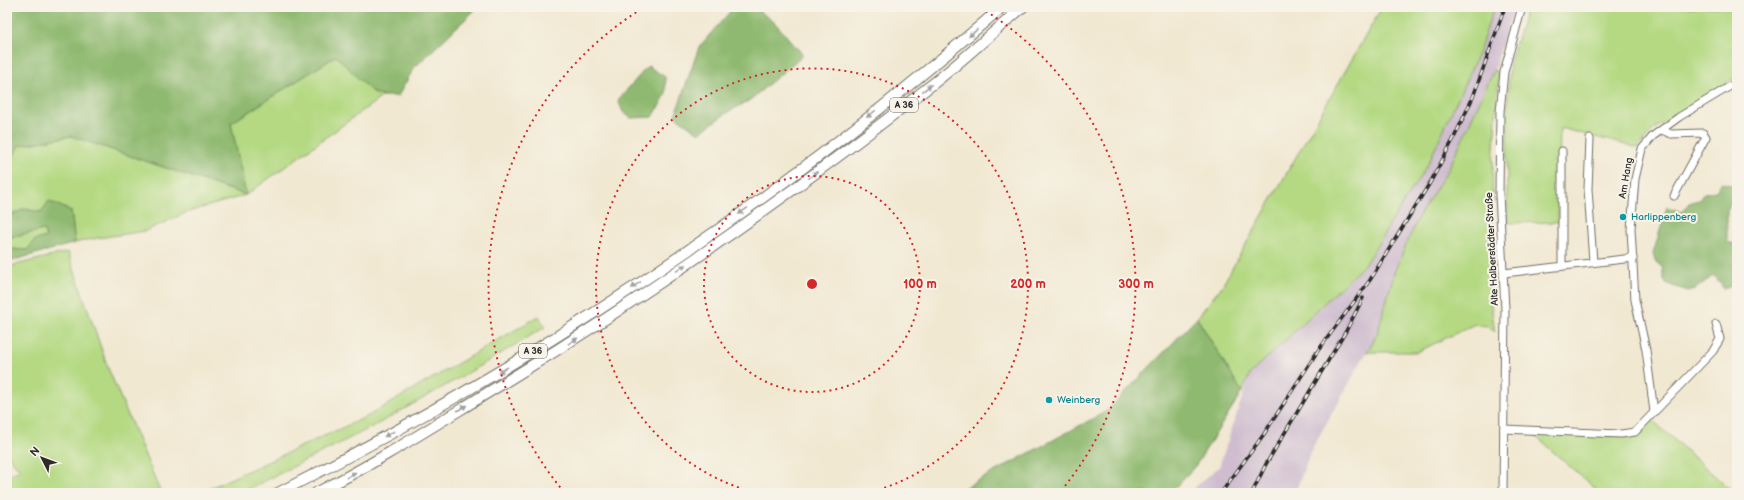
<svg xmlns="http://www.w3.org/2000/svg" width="1744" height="500" font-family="'Balsamiq Sans',sans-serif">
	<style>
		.industrial { fill: #cfbdcf }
		.green { fill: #b4d982; stroke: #708256 }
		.forest { fill: #8fb970; stroke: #5d724e }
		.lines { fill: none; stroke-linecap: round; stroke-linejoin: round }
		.minor-casing { stroke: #706d65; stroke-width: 9 }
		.highway-casing { stroke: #706d65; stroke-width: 12 }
		.minor { stroke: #fff; stroke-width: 7 }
		.highway { stroke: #fff; stroke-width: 10 }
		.rail-casing { stroke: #2b2b2b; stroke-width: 3.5 }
		.rail { stroke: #f7f3e8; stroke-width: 2; stroke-dasharray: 6; stroke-linecap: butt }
		.oneway { fill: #a0a0a0 }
		.ring { fill: none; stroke: #d62828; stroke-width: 2; stroke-dasharray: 2 4 }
		.culture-dot { fill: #0f9aa8; stroke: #f7f3e8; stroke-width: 1.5 }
		.labels { text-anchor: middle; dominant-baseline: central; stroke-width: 4; stroke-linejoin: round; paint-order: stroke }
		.shield { fill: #f7f3e8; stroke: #686764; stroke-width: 1 }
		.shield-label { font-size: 9px; font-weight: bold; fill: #2b2b2b }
		.street-label { font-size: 10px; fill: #2b2b2b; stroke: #f7f3e8 }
		.culture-label { font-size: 10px; fill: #0d838f; stroke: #f7f3e8; text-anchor: start }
		.centre { fill: #d62828; stroke: #f7f3e8; stroke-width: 2 }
		.ring-label { font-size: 12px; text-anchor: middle; font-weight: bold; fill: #d62828; stroke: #f7f3e8; stroke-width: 4; stroke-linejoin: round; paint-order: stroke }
	</style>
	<rect width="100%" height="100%" fill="#f7f3e8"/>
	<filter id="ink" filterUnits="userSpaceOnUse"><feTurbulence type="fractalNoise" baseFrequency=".025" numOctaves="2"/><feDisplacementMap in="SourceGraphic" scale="8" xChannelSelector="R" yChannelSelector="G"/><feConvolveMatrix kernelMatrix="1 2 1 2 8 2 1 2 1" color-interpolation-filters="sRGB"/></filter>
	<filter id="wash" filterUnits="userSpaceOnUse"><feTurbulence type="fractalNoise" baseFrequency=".012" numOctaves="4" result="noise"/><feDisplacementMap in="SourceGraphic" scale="16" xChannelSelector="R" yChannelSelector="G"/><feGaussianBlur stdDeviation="0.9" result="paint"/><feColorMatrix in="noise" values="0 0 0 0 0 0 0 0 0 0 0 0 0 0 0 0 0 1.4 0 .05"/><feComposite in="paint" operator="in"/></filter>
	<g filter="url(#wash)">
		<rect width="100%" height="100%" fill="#f1e8d1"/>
		<path class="industrial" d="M1494,7H1514L1494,70L1450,166L1419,216L1395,270L1377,334L1311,450L1295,493H1188L1219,467L1250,374L1365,264L1428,164L1479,52Z"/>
		<g class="green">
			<path d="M1382,7H1494L1479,52L1428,164L1365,264L1250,374L1242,392L1197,318L1222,286Z"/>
			<path d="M1527,7H1737V79H1733L1654,129L1638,148L1560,128L1558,222L1507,223V116L1510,62Z"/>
			<path d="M336,56L373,93L383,96L246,195L188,212L145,231L92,239L75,243L71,211L41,212L24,209L7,217V174L17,146L71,136L246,195L231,123Z"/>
			<path d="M1494,70L1499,74L1493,163L1490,298L1495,332L1487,326L1475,324L1417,352H1367L1377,334L1395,270L1419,216L1449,168Z"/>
			<path d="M44,230L46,237L35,240L28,250L11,249L7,252V238Z"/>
			<path d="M68,252L108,368L161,493H7V476L20,470L7,455V267Z"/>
			<path d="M539,316L545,327L468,373L376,425L241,493H199L368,416Z"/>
			<path d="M1652,420L1734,493H1600L1533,434L1634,436Z"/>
		</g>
		<g class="forest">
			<path d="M7,7H478L414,68L398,96H383L373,93L336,56L231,123L246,195L71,136L18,146L7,174Z"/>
			<path d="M734,7H754L775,23L803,55L750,100L725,114L699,133L675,116L699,47Z"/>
			<path d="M648,66L665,77L666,94L653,117L631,118L623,112L618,100Z"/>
			<path d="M1721,183L1735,186L1736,193L1727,210V242L1737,245V284L1724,289L1714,275L1695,289L1688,291L1667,284L1664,280L1662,267L1655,261L1653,254L1667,207L1682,212L1689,203L1699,200L1704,193L1716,191Z"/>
			<path d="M49,201L71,211L75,243L7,262V252L11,249L27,250L35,240L46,237L44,230L7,238V217L24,209L41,212Z"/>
			<path d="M1197,318L1242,392L1196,465L1170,493H955L1107,411Z"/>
		</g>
	</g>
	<g filter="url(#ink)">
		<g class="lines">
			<g class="minor-casing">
				<g id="minor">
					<path d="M1662,130L1671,134L1703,133L1706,137L1674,196"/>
					<path d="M1590,139L1588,189L1593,262"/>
					<path d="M1562,266V151"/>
					<path d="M1504,273L1633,258"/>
					<path d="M1654,412L1646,350L1635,300L1631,229L1635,179L1642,149L1653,136L1679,117L1737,82"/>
					<path d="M1504,429L1621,434L1635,432L1713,351L1720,339L1716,324"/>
					<path d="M1503,493L1505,309L1499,194L1500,112L1504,72L1522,7"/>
				</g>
			</g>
			<g class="highway-casing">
				<g id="highway">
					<path d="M278,493C538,362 783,198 1002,7"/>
					<path d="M316,493C380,461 441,421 502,384C652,293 796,191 934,83C964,59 993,32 1023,7"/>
				</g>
			</g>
			<use href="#minor" class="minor"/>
			<use href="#highway" class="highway"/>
			<g class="rail-casing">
				<g id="rail">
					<path d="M1221,493L1264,434L1317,352L1370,280L1431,181L1453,140L1473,97L1505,7"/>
					<path d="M1252,493L1266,464L1346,331L1363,298"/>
				</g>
			</g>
			<use href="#rail" class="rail"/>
		</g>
		<defs><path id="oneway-solid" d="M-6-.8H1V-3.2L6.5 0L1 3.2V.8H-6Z"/></defs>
		<g class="oneway">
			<use href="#oneway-solid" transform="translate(973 33) rotate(139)"/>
			<use href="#oneway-solid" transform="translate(927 88) rotate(-37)"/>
			<use href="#oneway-solid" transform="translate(871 114) rotate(142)"/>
			<use href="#oneway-solid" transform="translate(813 175) rotate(-37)"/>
			<use href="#oneway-solid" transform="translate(743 211) rotate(145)"/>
			<use href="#oneway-solid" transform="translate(681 268) rotate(-35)"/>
			<use href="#oneway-solid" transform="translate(636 285) rotate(145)"/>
			<use href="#oneway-solid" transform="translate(573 341) rotate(-32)"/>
			<use href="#oneway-solid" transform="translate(503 370) rotate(149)"/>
			<use href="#oneway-solid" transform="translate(462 408) rotate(-31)"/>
			<use href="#oneway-solid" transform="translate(389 434) rotate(151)"/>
			<use href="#oneway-solid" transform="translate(351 475) rotate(-31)"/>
		</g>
	</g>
	<g class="ring">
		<circle cx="812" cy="284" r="108"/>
		<path d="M756 493A216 216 0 1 1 868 493"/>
		<path d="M564 492A324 324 0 0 1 643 8M981 8A324 324 0 0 1 1060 492"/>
	</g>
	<g class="culture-dot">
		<circle cx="1623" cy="217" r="4"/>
		<circle cx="1049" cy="400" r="4"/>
	</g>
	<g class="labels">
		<g class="shield">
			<rect x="890" y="98" width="28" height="14" rx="3"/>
			<rect x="519" y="344" width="28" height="14" rx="3"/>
		</g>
		<g class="shield-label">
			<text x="904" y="105">A 36</text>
			<text x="533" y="351">A 36</text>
		</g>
		<g class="street-label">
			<text transform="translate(1626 178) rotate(-80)">Am Hang</text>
			<text transform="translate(1492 249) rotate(-93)">Alte Halberstädter Straße</text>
		</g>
		<g class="culture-label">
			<text x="1631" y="217">Harlippenberg</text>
			<text x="1057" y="400">Weinberg</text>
		</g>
	</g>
	<circle cx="812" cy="284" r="6" class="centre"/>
	<g class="ring-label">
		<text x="920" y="288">100 m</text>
		<text x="1028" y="288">200 m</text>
		<text x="1136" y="288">300 m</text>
	</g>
	<rect width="1744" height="500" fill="none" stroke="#f7f3e8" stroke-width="24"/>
	<g transform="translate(42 458) rotate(312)" stroke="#f7f3e8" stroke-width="3" paint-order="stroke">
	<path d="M0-3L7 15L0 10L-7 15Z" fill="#2b2b2b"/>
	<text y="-6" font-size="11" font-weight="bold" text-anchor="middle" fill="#2b2b2b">N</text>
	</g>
</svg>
